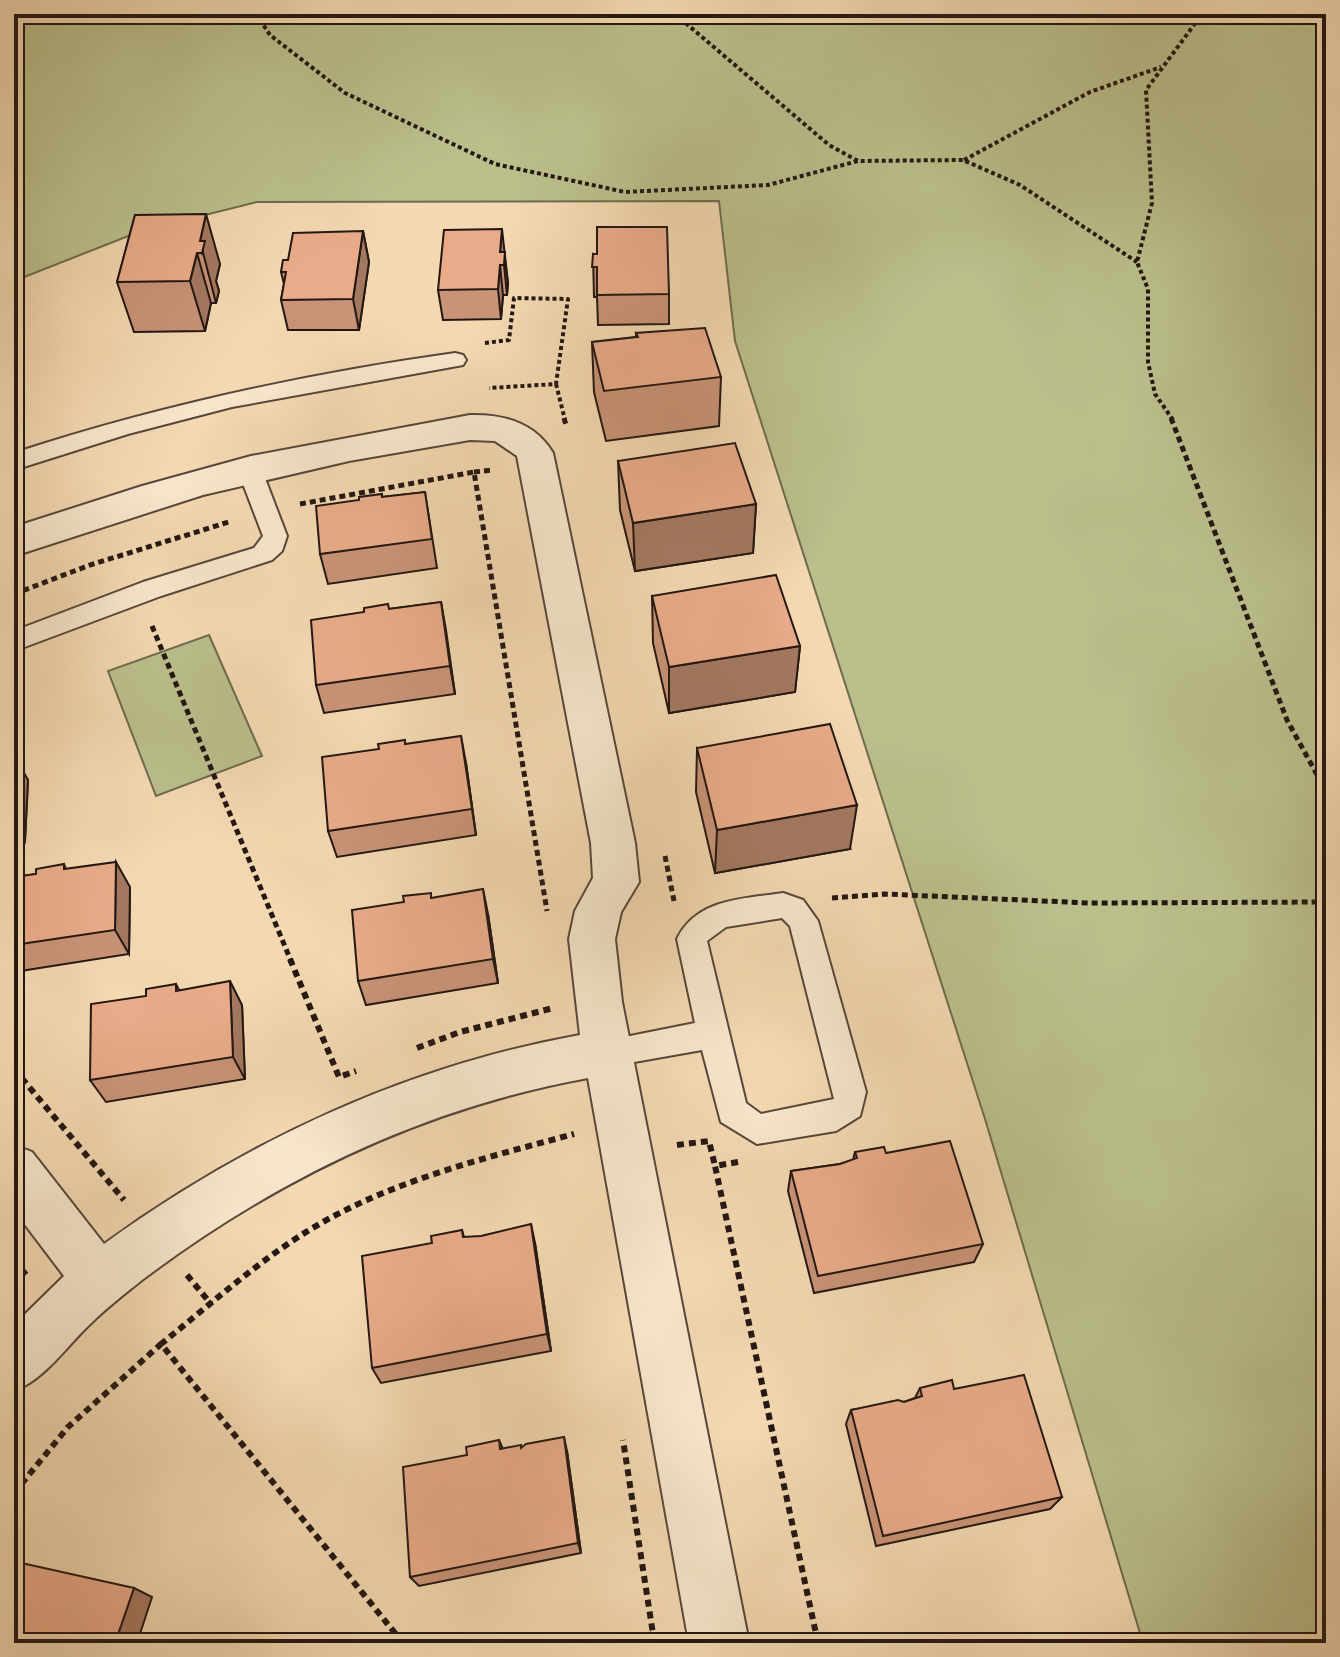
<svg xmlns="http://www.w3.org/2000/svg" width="1340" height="1657" font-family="Alegreya,serif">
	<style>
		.green { fill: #babf8c; stroke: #6e6b4f; stroke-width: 2 }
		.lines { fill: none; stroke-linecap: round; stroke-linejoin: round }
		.lane-casing { stroke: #57473a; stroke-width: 4 }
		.street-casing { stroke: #57473a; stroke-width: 4 }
		.path-far2 { stroke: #231712; stroke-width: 4; stroke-dasharray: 4 3; stroke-linecap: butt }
		.path-far1 { stroke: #231712; stroke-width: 5; stroke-dasharray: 6 4; stroke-linecap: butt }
		.path { stroke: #231712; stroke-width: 6; stroke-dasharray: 7 5; stroke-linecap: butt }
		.lane { fill: #f7e6cc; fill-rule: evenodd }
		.street { fill: #f7e6cc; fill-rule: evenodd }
		.wall { fill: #c89376; stroke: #231712; stroke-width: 2 }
		.shaded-wall { fill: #a37860; stroke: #231712; stroke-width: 2 }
		.building { fill: #e9ab89; stroke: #231712; stroke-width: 2 }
	</style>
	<rect width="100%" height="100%" fill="#f3d8b1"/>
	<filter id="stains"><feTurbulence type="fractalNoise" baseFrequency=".0025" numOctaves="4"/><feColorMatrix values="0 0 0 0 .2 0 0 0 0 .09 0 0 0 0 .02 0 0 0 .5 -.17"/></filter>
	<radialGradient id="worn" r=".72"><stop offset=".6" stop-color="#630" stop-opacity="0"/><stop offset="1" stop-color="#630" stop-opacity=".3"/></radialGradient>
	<g class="green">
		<path d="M14,14H1326V1643H1143L985,1119L735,341L719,201L257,202L141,231L14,281Z"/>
		<path d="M209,635L262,756L156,796L108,671Z"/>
	</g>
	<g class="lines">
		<g class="lane-casing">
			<g id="lane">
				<path d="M455,353L463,355L466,360L463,365L232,407L128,434L14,470V453C158,406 305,374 455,353Z"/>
				<path d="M249,460L261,468L287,536L282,551L272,560L161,596L14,651V631L143,582L254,548L263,536L237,468Z"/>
				<path d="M783,893L803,900L818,921L866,1092L860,1116L836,1131L757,1144L721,1122L702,1050L606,1067L595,1063L591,1053L595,1043L695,1023L677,939C697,898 744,899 783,893ZM782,918L790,926L834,1099L761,1114L746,1103L707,941L726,927Z"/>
			</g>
		</g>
		<g class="street-casing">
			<path id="street" d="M470,415C504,414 535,423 553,453L635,843L639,882L621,912L615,939L622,1002L749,1643H689L588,1078C423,1108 276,1179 142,1280C123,1295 104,1310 86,1328C63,1351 44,1379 14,1391V1325L64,1276L14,1210V1145L32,1152L104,1244C246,1141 407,1066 580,1035L569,939L575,911L593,878L591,843L517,456L495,441L470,440L349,461L203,495L14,556V527L142,486L251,456Z"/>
		</g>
		<g class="path-far2">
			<path d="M256,14L270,35L345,93L495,164L625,192L768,185L858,161"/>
			<path d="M675,14L829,145L858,161L963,160L1020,185L1137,262"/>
			<path d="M964,160L1090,92L1161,67"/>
			<path d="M485,343L509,340L514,298L568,299L556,384L489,388"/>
			<path d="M556,384L565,420"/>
			<path d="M1173,420L1155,394L1148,362V289L1137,262L1152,203L1146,90L1202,14"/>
		</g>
		<g class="path-far1">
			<path d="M564,418L566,425"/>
			<path d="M1171,418L1287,720L1326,791"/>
			<path d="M474,472L493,470"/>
			<path d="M300,504L474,472L547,911"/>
			<path d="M14,594L90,565L232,521"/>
			<path d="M152,626L291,961"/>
			<path d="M665,856L674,901"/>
			<path d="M832,898L884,894L1090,903L1326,902"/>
		</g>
		<g class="path">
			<path d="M290,959L339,1077L356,1071"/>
			<path d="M417,1048L460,1032L553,1008"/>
			<path d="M14,1069L124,1200"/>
			<path d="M677,1145L709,1141L715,1166"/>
			<path d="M738,1162L715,1166L818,1643"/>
			<path d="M14,1260L27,1276"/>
			<path d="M187,1275L211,1304"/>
			<path d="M14,1493L68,1427L161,1344"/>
			<path d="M403,1643L161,1344C216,1300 270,1250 332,1217C407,1177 492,1156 574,1134"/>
			<path d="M622,1643L653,1634L623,1440"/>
		</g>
		<use href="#lane" class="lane"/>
		<use href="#street" class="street"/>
	</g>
	<g class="wall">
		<path d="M135,215L220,264L216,281L219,291L216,303H211L205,331L134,332L117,282Z"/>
		<path d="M363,231L369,262L359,330H288L281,300L284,284L281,272L288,260Z"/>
		<path d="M504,252L508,283L507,295H503L501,319L443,320L438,290Z"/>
		<path d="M593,254L669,294V324L598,325L597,297H594Z"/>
		<path d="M636,333L721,377L719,426L606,441L594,392L592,342L636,337Z"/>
		<path d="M618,461L756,504L753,553L635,571L620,510Z"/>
		<path d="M425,492L437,568L328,584L320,554L382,497Z"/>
		<path d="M652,596L800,646L795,692L669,713L653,643Z"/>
		<path d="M441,602L455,694L324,713L316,685L389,609Z"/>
		<path d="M406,744L466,763L476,835L337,857L328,831Z"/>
		<path d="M697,748L850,849L715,873L696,792Z"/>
		<path d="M14,756L28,780L25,841L14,843Z"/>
		<path d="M64,864L66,869L130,887L129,954L14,972V877L36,874Z"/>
		<path d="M432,898L488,914L498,983L366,1005L358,981Z"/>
		<path d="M176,984L179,990L242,1005L245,1079L106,1102L90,1080L146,996Z"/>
		<path d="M855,1152L886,1153L983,1244L974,1262L814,1293L788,1191L791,1171L840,1164L853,1160Z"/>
		<path d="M462,1230L464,1237L535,1243L551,1351L381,1383L372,1368L432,1243Z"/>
		<path d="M920,1388L954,1389L1062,1497L1050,1509L876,1546L846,1424L851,1410L904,1402L915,1398Z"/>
		<path d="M499,1440L503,1449L522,1448L567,1451L581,1553L419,1586L410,1577L467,1455Z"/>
	</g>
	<g class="shaded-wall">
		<path d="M206,214L220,264L216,281L219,291L216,303L200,241Z"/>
		<path d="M502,229L508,283L507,295L504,265L500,252Z"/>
		<path d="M363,231L369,262L359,330L353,299Z"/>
		<path d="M197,253L211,303L205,331L190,281Z"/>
		<path d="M500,265L503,295L501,319L498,289Z"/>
		<path d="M756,504L753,553L635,571L633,523Z"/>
		<path d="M441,602L446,630L455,694L450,666Z"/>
		<path d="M800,646L795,692L669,713V667Z"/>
		<path d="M461,736L466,763L476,835L472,809Z"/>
		<path d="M14,756L28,780L25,841L14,823Z"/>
		<path d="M857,805L850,849L715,873L717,830Z"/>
		<path d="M116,862L130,887L129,954L115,930Z"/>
		<path d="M483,889L488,914L498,983L493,959Z"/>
		<path d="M230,981L242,1005L245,1079L233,1057Z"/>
		<path d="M531,1224L535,1243L551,1351L547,1334Z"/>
		<path d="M564,1437L567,1451L581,1553L578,1543Z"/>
		<path d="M134,1588L152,1597L137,1643H115Z"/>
	</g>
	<g class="building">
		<path d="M206,214L200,241H205L202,253H197L190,281L117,282L135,215Z"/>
		<path d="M597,227H667L669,294L597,295V267H592L593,254H597Z"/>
		<path d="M502,229L500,252H505L504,265H500L498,289L438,290L444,230Z"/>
		<path d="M363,231L353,299L281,300L286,272H281L283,260H288L293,233Z"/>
		<path d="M705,328L721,377L604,391L592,342L638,337L636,333Z"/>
		<path d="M735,443L756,504L633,523L618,461Z"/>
		<path d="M425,492L432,539L320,554L316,506L359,500V497L382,494V497Z"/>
		<path d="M776,575L800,646L669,667L652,596Z"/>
		<path d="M441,602L450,666L316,685L311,620L364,612V608L388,604L389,609Z"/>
		<path d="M830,724L857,805L717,830L697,748Z"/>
		<path d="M461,736L472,809L328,831L322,757L379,749L378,744L405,740V744Z"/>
		<path d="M116,862L115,930L14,945V877L36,874V869L64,864V869Z"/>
		<path d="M483,889L493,959L358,981L352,910L404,902L403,896L431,893V898Z"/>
		<path d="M230,981L233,1057L90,1080L91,1004L146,996V989L176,984V991Z"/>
		<path d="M950,1141L983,1244L818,1276L791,1171L840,1164L857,1158L855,1152L884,1147L886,1153Z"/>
		<path d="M531,1224L547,1334L372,1368L362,1256L432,1243L431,1236L462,1230L463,1237L481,1236Z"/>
		<path d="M1024,1375L1062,1497L883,1536L851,1410L898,1400L904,1402L922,1396L920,1388L952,1380L954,1389Z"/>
		<path d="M564,1437L578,1543L410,1577L403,1467L467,1455L466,1447L499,1440L500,1449L521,1445V1448L526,1444Z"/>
		<path d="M17,1562L134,1588L115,1643H14V1569Z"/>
		<path d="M232,1635L270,1643H229Z"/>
	</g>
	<rect width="1340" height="1657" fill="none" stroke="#f3d8b1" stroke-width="48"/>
	<rect x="16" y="16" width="1308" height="1625" fill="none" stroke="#231712" stroke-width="4"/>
	<rect x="24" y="24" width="1292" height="1609" fill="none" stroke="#231712" stroke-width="2"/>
	<rect width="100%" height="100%" filter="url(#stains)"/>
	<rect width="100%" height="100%" fill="url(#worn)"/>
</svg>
